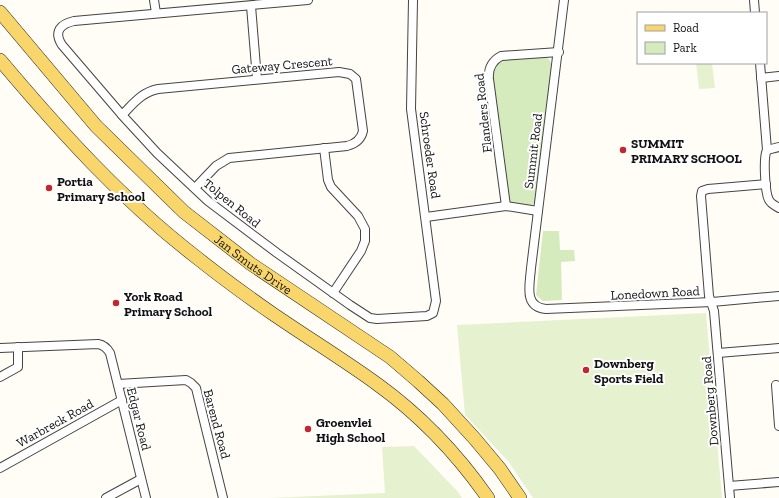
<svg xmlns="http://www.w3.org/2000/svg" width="779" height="498" font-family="'Zilla Slab',serif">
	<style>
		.green { fill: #d5ebbd }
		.pitch { fill: #e6f2cf }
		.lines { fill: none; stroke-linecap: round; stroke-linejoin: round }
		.minor-casing { stroke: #444; stroke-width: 10 }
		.primary-casing { stroke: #222; stroke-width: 14 }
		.minor { stroke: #fff; stroke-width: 8 }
		.primary { stroke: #f9d66b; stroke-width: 13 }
		.poi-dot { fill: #c4262e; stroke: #fff; stroke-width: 1.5 }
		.labels { text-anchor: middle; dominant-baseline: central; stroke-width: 4; stroke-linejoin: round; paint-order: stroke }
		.street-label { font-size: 13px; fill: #111; stroke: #fff }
		.poi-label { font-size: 13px; font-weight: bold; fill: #111; stroke: #fff; text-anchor: start }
	</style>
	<rect width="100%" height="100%" fill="#fffdf5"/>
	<g class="green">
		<path d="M544,57L549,59L552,65L542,142L537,198C536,200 535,203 533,204C528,209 514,205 509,202L492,74L496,63L502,60Z"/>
		<path d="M543,231H559L560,250H574L575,261L561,262L562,300L543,301L536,295Z"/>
	</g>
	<g class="pitch">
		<path d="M696,63H712L715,88L699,89Z"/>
		<path d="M706,313L722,498H533L508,461L465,415L457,325Z"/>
		<path d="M414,446L458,492L462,498H270L385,493L382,447Z"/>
	</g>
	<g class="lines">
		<g class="minor-casing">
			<g id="minor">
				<path d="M154,0L156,13"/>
				<path d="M308,0L74,21C61,24 53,31 62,45L122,115L157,153L208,201L277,253L350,305L370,318L377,319L427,316L433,313L436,301L411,109L413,0"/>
				<path d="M564,0L531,268C530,284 523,307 546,309L712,302L779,296"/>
				<path d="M754,0L755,13"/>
				<path d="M251,6L257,79"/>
				<path d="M760,63L767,150C763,157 765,193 769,200C771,204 776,206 779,208"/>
				<path d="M761,78L779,76"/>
				<path d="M122,115C133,104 142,92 158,89L339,72L350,74L356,79L363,131C361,140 355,144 347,146L229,158L216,166L195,188"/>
				<path d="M324,148L328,180L331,187L358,216L365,229V241L361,251L333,293"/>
				<path d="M767,150L779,147"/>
				<path d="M506,206L489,79C488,69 492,61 501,56L559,52"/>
				<path d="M426,217L506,206L538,211"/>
				<path d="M0,348L98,344C104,345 107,348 110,353L146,498"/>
				<path d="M718,353L779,348"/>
				<path d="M0,377L18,367V347"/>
				<path d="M118,384L186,380L191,383L196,388L223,498"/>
				<path d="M776,385L779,426"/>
				<path d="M0,468L122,400"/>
				<path d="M729,486L779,482"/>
				<path d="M106,498L141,479"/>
				<path d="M730,498L714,311L709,296L701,196L702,191L708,189L766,184"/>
			</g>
		</g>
		<g class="primary-casing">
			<g id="primary">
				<path id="s1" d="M0,12L96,126L184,212L251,264L390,357L418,381L443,404L475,439L500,469L520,498"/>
				<path d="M0,60C59,130 122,200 196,257C221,277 247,296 273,314C308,338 344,360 377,384C420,415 458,455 488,498"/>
			</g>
		</g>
		<use href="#minor" class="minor"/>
		<use href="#primary" class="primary"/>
	</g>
	<g class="poi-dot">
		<circle cx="623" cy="150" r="4"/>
		<circle cx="49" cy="188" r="4"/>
		<circle cx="116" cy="303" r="4"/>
		<circle cx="586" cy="370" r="4"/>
		<circle cx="308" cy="429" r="4"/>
	</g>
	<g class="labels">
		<g class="street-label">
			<text transform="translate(282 65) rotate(-5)">Gateway Crescent</text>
			<text transform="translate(483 113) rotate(-96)">Flanders Road</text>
			<text transform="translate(533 151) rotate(-83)">Summit Road</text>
			<text transform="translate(430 155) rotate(82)">Schroeder Road</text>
			<text transform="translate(232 203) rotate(39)">Tolpen Road</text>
			<text stroke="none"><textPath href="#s1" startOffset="359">Jan Smuts Drive</textPath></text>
			<text transform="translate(655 293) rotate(-3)">Lonedown Road</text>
			<text transform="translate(710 401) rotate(-95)">Downberg Road</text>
			<text transform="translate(139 419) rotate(76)">Edgar Road</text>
			<text transform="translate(55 423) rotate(-29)">Warbreck Road</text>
			<text transform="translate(217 424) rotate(75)">Barend Road</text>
		</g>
		<g class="poi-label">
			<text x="631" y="143">SUMMIT<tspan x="631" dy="15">PRIMARY SCHOOL</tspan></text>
			<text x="57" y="181">Portia<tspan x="57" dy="15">Primary School</tspan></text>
			<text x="124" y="296">York Road<tspan x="124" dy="15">Primary School</tspan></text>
			<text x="594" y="363">Downberg<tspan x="594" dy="15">Sports Field</tspan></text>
			<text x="316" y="422">Groenvlei<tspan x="316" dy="15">High School</tspan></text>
		</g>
	</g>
	<rect x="637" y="12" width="130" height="52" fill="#ffffff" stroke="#a0a0a0"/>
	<rect x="645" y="25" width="20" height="6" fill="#f9d66b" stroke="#a0a0a0"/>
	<text x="673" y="32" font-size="12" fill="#111111">Road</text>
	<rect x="645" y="42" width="20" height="12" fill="#d5ebbd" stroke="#a0a0a0"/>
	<text x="673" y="52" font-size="12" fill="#111111">Park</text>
</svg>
